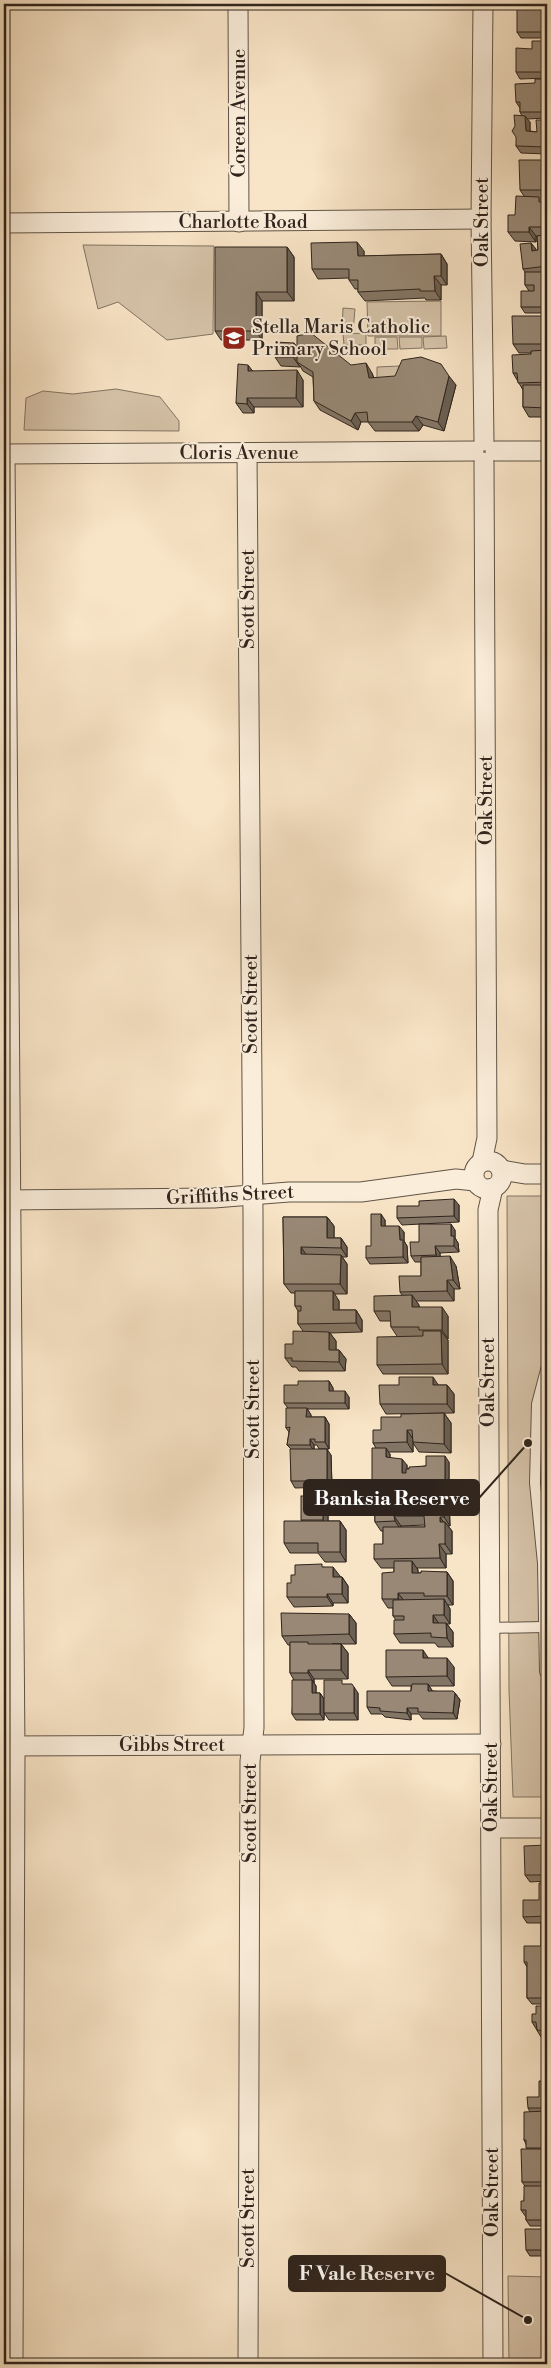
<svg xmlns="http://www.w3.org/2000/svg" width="551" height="2368" font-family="'Libre Bodoni',serif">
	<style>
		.green { fill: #d6c3a9; stroke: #827463 }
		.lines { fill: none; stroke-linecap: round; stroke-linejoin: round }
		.service-casing { stroke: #615447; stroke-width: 12 }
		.minor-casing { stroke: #615447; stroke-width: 21 }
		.service { stroke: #faedda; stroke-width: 10 }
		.minor { stroke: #faedda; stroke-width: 19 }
		.wall { fill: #837565; stroke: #2f241d; fill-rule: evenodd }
		.shaded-wall { fill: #6a5f52; stroke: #2f241d }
		.building { fill: #988875; stroke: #2f241d }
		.labels { text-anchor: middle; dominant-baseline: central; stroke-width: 4; stroke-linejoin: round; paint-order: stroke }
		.street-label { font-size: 19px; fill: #2f241d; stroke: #faedda }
		.poi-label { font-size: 19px; fill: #2f241d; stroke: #faedda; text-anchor: start }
		.leader { fill: none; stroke: #2f241d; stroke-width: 2 }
		.callout-dot { fill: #2f241d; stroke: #faedda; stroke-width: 2 }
		.callout { fill: #2f241d; stroke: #2f241d; stroke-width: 2 }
		.callout-label { font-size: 20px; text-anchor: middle; font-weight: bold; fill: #fff }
	</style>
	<rect width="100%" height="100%" fill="#f8e4c6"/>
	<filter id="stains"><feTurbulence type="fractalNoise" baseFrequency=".004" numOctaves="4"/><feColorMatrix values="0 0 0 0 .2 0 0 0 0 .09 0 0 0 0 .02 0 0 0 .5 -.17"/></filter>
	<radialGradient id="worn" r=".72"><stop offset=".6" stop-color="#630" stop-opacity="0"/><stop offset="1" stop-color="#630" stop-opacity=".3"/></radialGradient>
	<g class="green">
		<path d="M83,245L214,246L213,334L167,340L118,302L98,309Z"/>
		<path d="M441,301V336H368L367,302Z"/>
		<path d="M343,308L355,309L353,331L342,330Z"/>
		<path d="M366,333V345H344L343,334Z"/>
		<path d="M446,336L447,348L424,349L423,337Z"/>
		<path d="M375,337H397L398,349H375Z"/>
		<path d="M399,337H422V348L400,349Z"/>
		<path d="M399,366V378H377V367Z"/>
		<path d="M116,389L160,397L179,421V431L24,430L26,398L43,391L73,394Z"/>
		<path d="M507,1196H547V1797H513L509,1690Z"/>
		<path d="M508,2276L547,2277V2364H509Z"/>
	</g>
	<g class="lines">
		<g class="service-casing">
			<g id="service">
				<path d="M547,1366L537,1404L535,1483L543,1563L545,1672H547"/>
				<path d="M488,1628L544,1627"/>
			</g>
		</g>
		<g class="minor-casing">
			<g id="minor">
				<path d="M238,4L239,222"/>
				<path d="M483,4L481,219L484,441"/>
				<path d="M4,223L481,219"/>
				<path d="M495,451H547"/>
				<path d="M247,453L253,1213L254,1728L250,1761L248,2364"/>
				<path d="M4,454L474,451"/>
				<path d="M5,454L15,1754L13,2364"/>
				<circle cx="488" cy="1175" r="14"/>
				<path d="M482,1162L487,1138L484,462"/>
				<path d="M501,1170L525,1174H547"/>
				<path d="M4,1200L214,1198L289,1192H361L456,1179L475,1181"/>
				<path d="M4,1746L491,1744"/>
				<path d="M491,1828H547"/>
				<path d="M493,2364L488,1210L493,1188"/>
			</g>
		</g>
		<use href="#service" class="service"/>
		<use href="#minor" class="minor"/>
	</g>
	<g class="wall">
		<path d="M547,4V38H521L517,32Z"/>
		<path d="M547,41V78L520,79L516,72L532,49Z"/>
		<path d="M547,79V118L527,119L530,122V131L537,132L547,120V154L521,153L516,146L522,116L520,112V108L516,102L535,83Z"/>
		<path d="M547,160V199H541L543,202H547V313H525L521,307L529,291L525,285V272L523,269L531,243L536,251L538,250L537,236H536V242L515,241L508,232L524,196L520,190Z"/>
		<path d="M287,247L294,257V301H262V340H221L215,331Z"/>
		<path d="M364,251V256L441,254L447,264V285H441V300H426L425,298L365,301L358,292V289H355L349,280V278L318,279L312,269Z"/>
		<path d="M547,316V417H529L523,407V390L513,373L531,354V353H519L513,344Z"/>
		<path d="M294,343L297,347L372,373L374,378L456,385L444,431L423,425L419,431H375L368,422H361L358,430L320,410L314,401L313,377L303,371L300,366V367L281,366L275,357Z"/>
		<path d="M252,371L303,380V407H254V413H243L236,403Z"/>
		<path d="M459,1205V1222L402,1225L397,1218Z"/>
		<path d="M283,1217H327L334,1226V1238H341L347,1247V1257H342L347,1264V1294H334L339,1301V1310H356L362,1320V1332L330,1333L336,1341V1350H339L346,1359L345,1371H299L296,1367H292L285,1358L293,1344L303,1331L298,1324V1311L295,1306V1293H291L284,1284Z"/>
		<path d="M385,1220V1226L404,1232V1241L407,1246L408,1263L370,1264L366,1258Z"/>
		<path d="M455,1230V1238L458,1243L459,1252L440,1253V1256L456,1266L460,1289H454V1301H416L419,1305V1307L448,1316V1339H447L448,1340V1374H383L377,1365L397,1336L391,1327V1321H380L374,1311L402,1295L400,1292L421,1276V1262H415L411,1256L419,1242Z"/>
		<path d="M329,1381L333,1388V1391L349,1397V1409H307L311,1415V1417H325L329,1424V1449H319L317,1445H314V1449L331,1455L332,1487L295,1488L291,1481V1449L287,1445L289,1432L286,1428L288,1408L284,1403L298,1385Z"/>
		<path d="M438,1385H447L454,1394V1413L386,1414L380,1404Z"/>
		<path d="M444,1413L451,1423V1453L419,1452L413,1443V1452H388L390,1454V1458L407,1465V1469L449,1462V1492H447L449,1497L450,1526H448L452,1531V1554H446V1568H417L418,1570V1573L447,1572L453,1581V1605H448L450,1609V1624H447L453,1632V1647H438L435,1643H400L394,1634L396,1620L393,1616V1608H388L382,1599L394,1572V1568H381L374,1559L383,1544V1531H381L375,1522L374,1488L372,1486L376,1448L373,1443L381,1430L401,1417ZM425,1525V1527H401V1526Z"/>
		<path d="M323,1496L328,1502V1521H340L346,1530V1562H325L318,1553H290L284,1543L303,1521L301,1520Z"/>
		<path d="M324,1567L340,1577H342L348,1586V1603H333V1606L294,1607L287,1597L295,1575Z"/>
		<path d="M349,1614L356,1623V1644H332H341L348,1653V1679H314V1683L316,1686V1693H320L324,1699V1720H296L292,1714L294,1680L290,1673V1645H288L282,1636Z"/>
		<path d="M429,1658L454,1667V1686H429L432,1691L455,1693L460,1700L457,1719H423L419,1714H411V1720L385,1717L382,1714H371L367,1707L411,1691V1686H392L386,1677Z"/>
		<path d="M345,1684L358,1693V1720H329L324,1713Z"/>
		<path d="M547,1846V1881L530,1882L525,1875Z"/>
		<path d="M547,1883V2004H532L527,1998V1967L524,1962L541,1946V1923H527L523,1917L539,1900Z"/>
		<path d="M547,2006V2037H541L532,2022L536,2014Z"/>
		<path d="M547,2081V2226H530L526,2220V2217L521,2210L524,2201L525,2186L522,2182L527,2149L526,2144L524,2140L530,2112L528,2108L539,2097Z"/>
		<path d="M547,2229V2256H530L526,2250Z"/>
	</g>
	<g class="shaded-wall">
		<path d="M525,116L530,122V138L526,131Z"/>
		<path d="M529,227L536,236V242L529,232Z"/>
		<path d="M357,242L364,251V266L358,256Z"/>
		<path d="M531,243L536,249L537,257L532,251Z"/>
		<path d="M287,247L294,257V301L287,292Z"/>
		<path d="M441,254L447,264V285L441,276Z"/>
		<path d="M434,276L441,285V300L435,291Z"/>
		<path d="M256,292L262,301V340L256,331Z"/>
		<path d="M294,343L300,352L297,362L300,367L293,357Z"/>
		<path d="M366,363L372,373L376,387L369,378Z"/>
		<path d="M248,365L255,374L248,371Z"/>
		<path d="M297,370L303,380V407L296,398Z"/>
		<path d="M449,376L456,385L444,431L438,422Z"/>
		<path d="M247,398L254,407V413L247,404Z"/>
		<path d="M355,413L361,422L358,430L351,421Z"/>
		<path d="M416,416L423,425L419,431L412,422Z"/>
		<path d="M454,1199L459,1205V1222L454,1216Z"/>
		<path d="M381,1214L385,1220V1232L381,1226Z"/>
		<path d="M327,1217L334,1226V1247L327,1238Z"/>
		<path d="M451,1224L455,1230V1238L458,1243L459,1252L454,1246L451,1236Z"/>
		<path d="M399,1226L404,1232V1241L407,1246L408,1263L403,1257L400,1240Z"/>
		<path d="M341,1238L347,1247V1257L341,1248Z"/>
		<path d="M435,1246L440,1253V1262L436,1255Z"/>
		<path d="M301,1247L307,1256L301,1254Z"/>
		<path d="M341,1255L347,1264V1294L340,1284Z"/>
		<path d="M450,1256L456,1266L460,1289L453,1280Z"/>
		<path d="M447,1280L454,1289V1301L447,1291Z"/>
		<path d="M333,1291L339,1301V1319L333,1310Z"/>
		<path d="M412,1295L419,1305V1316L412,1307Z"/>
		<path d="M442,1307L448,1316V1339L442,1330Z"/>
		<path d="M356,1310L362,1320V1332L356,1323Z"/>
		<path d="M441,1331L448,1340V1374L442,1364Z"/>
		<path d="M329,1332L336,1341V1359L329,1350Z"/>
		<path d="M339,1350L346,1359L345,1371L339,1362Z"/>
		<path d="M433,1377L439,1386L433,1385Z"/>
		<path d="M329,1381L333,1388V1397L329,1391Z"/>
		<path d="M447,1385L454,1394V1413L447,1404Z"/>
		<path d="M345,1391L349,1397V1409L345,1403Z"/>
		<path d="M307,1408L311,1415V1423L306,1417Z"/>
		<path d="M444,1413L451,1423V1453L444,1444Z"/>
		<path d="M325,1417L329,1424V1449L325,1442Z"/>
		<path d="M407,1430L413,1439V1452L407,1442Z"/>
		<path d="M310,1439L314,1445V1451L310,1445Z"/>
		<path d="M386,1448L390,1454V1464L386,1457Z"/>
		<path d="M327,1449L331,1455L332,1487L327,1481Z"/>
		<path d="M445,1456L449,1462V1492L445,1486Z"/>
		<path d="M402,1459L407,1465V1480L402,1473Z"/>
		<path d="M440,1483L449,1497L450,1526L444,1517Z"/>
		<path d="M323,1496L328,1502V1526L323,1520Z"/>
		<path d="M394,1516L401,1526V1530L395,1521Z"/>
		<path d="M440,1517L445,1524V1522L452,1531V1554L445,1544L440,1522Z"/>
		<path d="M340,1521L346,1530V1562L340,1552Z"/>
		<path d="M439,1544L446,1554V1568L440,1558Z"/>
		<path d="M412,1561L418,1570V1582L412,1573Z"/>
		<path d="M333,1567L340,1576V1586L333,1577Z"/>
		<path d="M447,1572L453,1581V1605L447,1596Z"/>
		<path d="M342,1577L348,1586V1603L342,1594Z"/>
		<path d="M398,1593L405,1602V1608L398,1599Z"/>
		<path d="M327,1594L333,1603V1606L327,1597Z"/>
		<path d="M444,1599L450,1609V1624L444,1615Z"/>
		<path d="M349,1614L356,1623V1644L349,1634Z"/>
		<path d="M433,1615L440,1625L433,1623Z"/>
		<path d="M446,1623L453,1632V1647L447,1638Z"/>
		<path d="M341,1644L348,1653V1679L341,1670Z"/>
		<path d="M423,1650L429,1659L423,1658Z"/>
		<path d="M447,1658L454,1667V1686L447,1676Z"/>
		<path d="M308,1670L314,1679V1683L308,1673Z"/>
		<path d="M312,1680L316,1686V1699L312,1693Z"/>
		<path d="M428,1684L432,1690V1698L428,1691Z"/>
		<path d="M354,1687L358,1693V1720L354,1713Z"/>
		<path d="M320,1693L324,1699V1720L320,1714Z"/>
		<path d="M455,1693L460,1700L457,1719L453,1713Z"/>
		<path d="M407,1708L411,1714V1720L407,1713Z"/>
		<path d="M545,1957L547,1960V1972L544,1968Z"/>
		<path d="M544,1994L547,1998V2002L544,1998Z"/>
	</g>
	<g class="building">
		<rect x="517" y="4" width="30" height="28"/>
		<path d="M532,41H547V72H516V48L532,49Z"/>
		<path d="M535,79H547V112H520V102H516L515,84L535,83Z"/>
		<path d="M514,115L525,116L526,131L537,132L536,120H547V147L516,146V137L512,131L515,126Z"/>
		<path d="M519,160H547V185H546V190H520Z"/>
		<path d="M516,196L539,197V202H547V227H529V232H508V215H515Z"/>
		<path d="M547,234V266L523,269L520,244L531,243L532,251L538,250L537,236Z"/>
		<path d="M357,242L358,256L441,254V276H434L435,291H420V289L358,292V280H349V269H312L311,243Z"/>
		<path d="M215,247H287V292H256V331H215Z"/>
		<path d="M525,272H547V307H521V291H534V285H525Z"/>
		<path d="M512,316H547V344H513Z"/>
		<path d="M311,333L351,365L366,363L369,378L395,376L402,360L421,357L441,364L449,376L438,422L416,416L412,422H368L367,412L355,413L351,421L314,401L313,372L297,362V336Z"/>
		<path d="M275,342L294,343L293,357H275Z"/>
		<path d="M547,350V382L518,383L517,373H513L512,355L531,354V351Z"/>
		<path d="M238,364L248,365V371L297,370L296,398H247V404L236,403Z"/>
		<path d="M523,385H547V408L523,407Z"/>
		<path d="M454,1199V1216L397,1218V1206H419V1201Z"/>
		<path d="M371,1214H381V1226H399L400,1240H403V1257L366,1258V1246H371Z"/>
		<path d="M283,1217H327V1238H341V1248L301,1247V1254L341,1255L340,1284H284Z"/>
		<path d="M419,1224H451V1236H454V1246H435L436,1255L411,1256L410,1242H419Z"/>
		<path d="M450,1256L453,1280H447V1291L400,1292L399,1276H421V1257Z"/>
		<path d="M295,1291H333V1310H356V1323L298,1324V1311H301V1306H295Z"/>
		<path d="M412,1295V1307H442V1330H419V1327H391L390,1311H374V1296Z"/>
		<path d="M293,1331L329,1332V1350H339V1362L292,1361V1358H285V1344H293Z"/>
		<path d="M423,1331H441L442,1364L377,1365V1337L423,1336Z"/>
		<path d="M399,1377H433V1385H447V1404H380L379,1385H399Z"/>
		<path d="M298,1381H329V1391H345V1403H284V1385H298Z"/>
		<path d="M286,1408H307L306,1417H325V1442H315V1439H310V1445H287L290,1427L286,1428Z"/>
		<path d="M444,1413V1444L413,1442L412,1430H407V1442L373,1443V1430H381V1417H401V1414Z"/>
		<path d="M372,1448H386V1457L402,1459V1473H406V1469H409V1467L426,1466V1456H445V1486H443L440,1483H424V1486H413V1481L384,1482V1484H374V1486H372Z"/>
		<path d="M290,1449H327V1481H291Z"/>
		<path d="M393,1483L394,1489L424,1488V1483H440L441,1487H443L444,1517H440V1522H445V1544H439L440,1558L374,1559V1544H383V1527H425L424,1516H394L395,1521L375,1522L374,1484Z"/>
		<rect x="301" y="1496" width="22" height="24"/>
		<path d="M284,1521H340V1552H318V1543H284Z"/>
		<path d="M394,1561H412V1573H421V1571L447,1572V1596H424V1593H398V1599H382V1573L394,1572Z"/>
		<path d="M322,1564V1567H333V1577H342V1594H327V1597H287V1583H291V1575H295V1565Z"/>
		<path d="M444,1599V1615H433V1623H446L447,1638L431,1637V1633L394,1634V1620H404V1616H393V1600Z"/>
		<path d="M281,1613L349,1614V1634L282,1636Z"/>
		<path d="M290,1642H308V1644H341V1670H308V1673H290Z"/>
		<path d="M386,1650H423V1658H447V1676L386,1677Z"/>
		<path d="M292,1680H312V1693H320V1714H292Z"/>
		<path d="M324,1680H342V1684H352L354,1687V1713H324Z"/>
		<path d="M412,1684H428V1691H453L455,1693L453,1713L418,1712V1708H407V1713L380,1711V1708L367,1707V1691H411Z"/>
		<path d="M547,1845V1875H525L524,1846Z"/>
		<path d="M539,1883H547V1916L523,1917V1900H539Z"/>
		<path d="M547,1920V1957H545L544,1968H547V1994H544V1998H527V1962H524V1946H541V1921Z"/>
		<path d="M536,2006H547V2031L537,2030L536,2022H532V2014H536Z"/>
		<path d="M539,2081H547V2108H528L527,2097H539Z"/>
		<path d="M547,2111V2148H526V2140H524V2112Z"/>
		<path d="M521,2149H547V2182H522Z"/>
		<path d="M524,2186H547V2220H526V2210H521V2201H524Z"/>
		<path d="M525,2229H547V2250H526Z"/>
	</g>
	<defs>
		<g id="school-square" transform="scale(1.25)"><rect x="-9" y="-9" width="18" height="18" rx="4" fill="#8f2418" stroke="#faedda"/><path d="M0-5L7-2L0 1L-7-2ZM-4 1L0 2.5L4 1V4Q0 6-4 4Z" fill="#fff"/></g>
	</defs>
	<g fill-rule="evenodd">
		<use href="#school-square" x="234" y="338"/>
	</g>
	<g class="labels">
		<g class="street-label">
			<text transform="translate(239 113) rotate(-90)">Coreen Avenue</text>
			<text x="243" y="222">Charlotte Road</text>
			<text transform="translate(482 222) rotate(-90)">Oak Street</text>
			<text x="239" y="453">Cloris Avenue</text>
			<text transform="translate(248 599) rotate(-90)">Scott Street</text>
			<text transform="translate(486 800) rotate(-90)">Oak Street</text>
			<text transform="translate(251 1004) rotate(-90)">Scott Street</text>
			<text transform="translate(230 1195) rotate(-3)">Griffiths Street</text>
			<text transform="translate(488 1382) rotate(-90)">Oak Street</text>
			<text transform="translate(253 1409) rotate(-90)">Scott Street</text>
			<text x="172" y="1745">Gibbs Street</text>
			<text transform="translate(491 1787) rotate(-90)">Oak Street</text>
			<text transform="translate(250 1813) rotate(-90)">Scott Street</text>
			<text transform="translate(492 2192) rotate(-90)">Oak Street</text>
			<text transform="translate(248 2218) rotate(-90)">Scott Street</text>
		</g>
		<g class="poi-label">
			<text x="252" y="327">Stella Maris Catholic<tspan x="252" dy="22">Primary School</tspan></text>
		</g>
	</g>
	<path class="leader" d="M528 1443L479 1498M528 2320L445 2273"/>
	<g class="callout-dot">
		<circle cx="528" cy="1443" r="5"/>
		<circle cx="528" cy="2320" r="5"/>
	</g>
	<g class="callout">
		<rect x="304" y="1480" width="175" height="35" rx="5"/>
		<rect x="289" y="2256" width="156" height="35" rx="5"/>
	</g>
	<g class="callout-label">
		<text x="392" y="1505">Banksia Reserve</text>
		<text x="367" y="2280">F Vale Reserve</text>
	</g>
	<rect width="551" height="2368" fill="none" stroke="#f8e4c6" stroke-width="20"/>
	<rect x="5" y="5" width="541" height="2358" fill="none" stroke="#2f241d" stroke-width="2.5"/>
	<rect x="10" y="10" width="531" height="2348" fill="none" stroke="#2f241d"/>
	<rect width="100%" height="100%" filter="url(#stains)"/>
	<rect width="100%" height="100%" fill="url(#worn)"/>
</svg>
